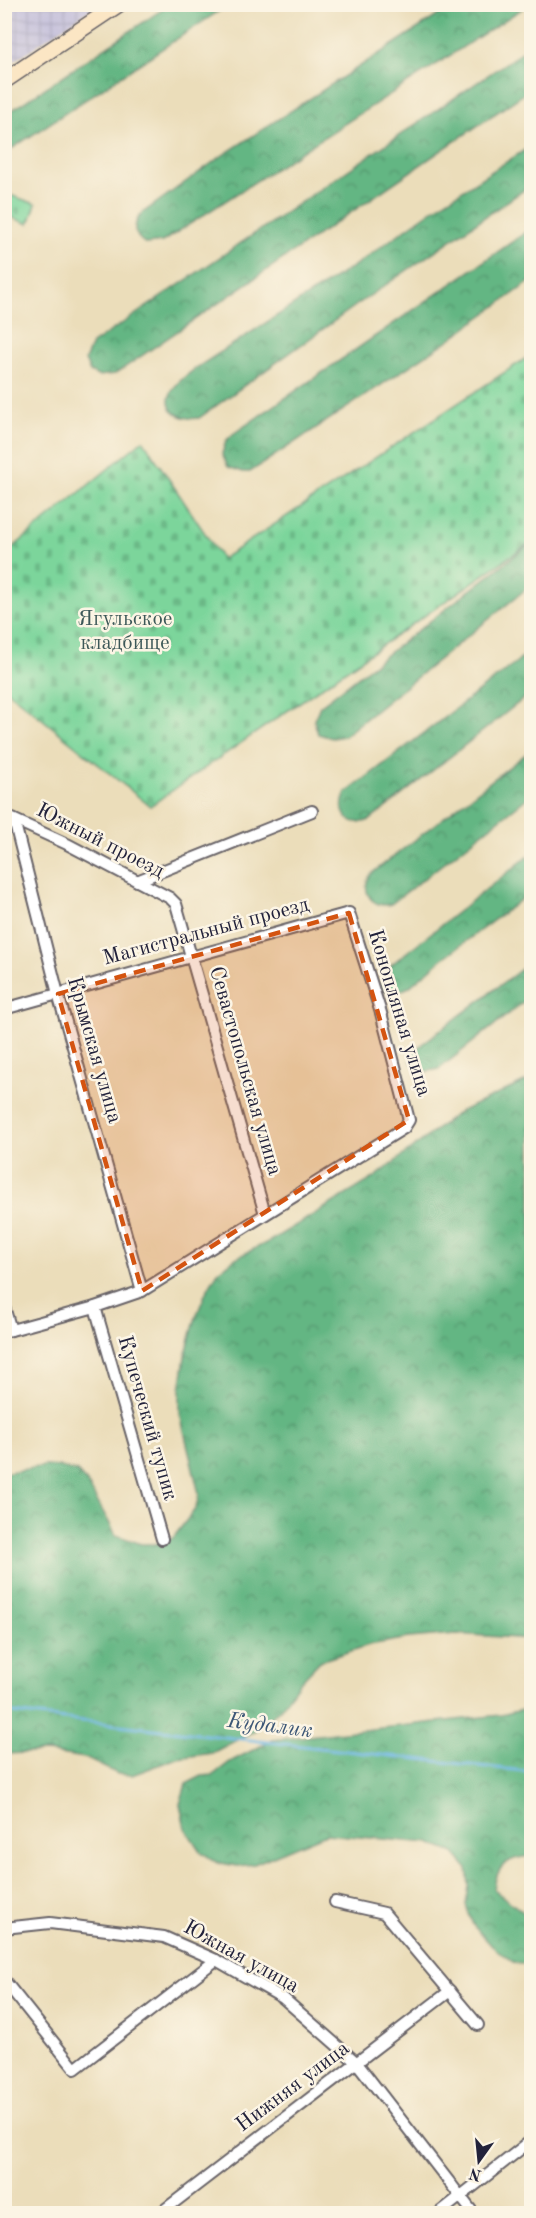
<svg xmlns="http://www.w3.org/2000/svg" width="536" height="2218" font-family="'Old Standard TT',serif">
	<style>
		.industrial { fill: url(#industrial-grid) }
		.forest { fill: url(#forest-crowns); stroke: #436c5f; stroke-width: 1.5 }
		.cemetery { fill: url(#cemetery-stones); stroke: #4e7c6b; stroke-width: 1.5 }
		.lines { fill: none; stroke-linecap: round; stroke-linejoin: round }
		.stream { stroke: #6db7e5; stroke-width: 3 }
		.street-casing { stroke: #686367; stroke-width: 14 }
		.secondary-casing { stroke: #686367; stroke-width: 18 }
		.street { stroke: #fff; stroke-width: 10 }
		.secondary { stroke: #fbe6c4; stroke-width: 15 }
		.marked { fill: #d45411; fill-opacity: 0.2; stroke: #d45411; stroke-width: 4.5; stroke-dasharray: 12 8; stroke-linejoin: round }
		.labels { text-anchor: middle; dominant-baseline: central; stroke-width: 5; stroke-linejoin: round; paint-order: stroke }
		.park-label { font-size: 21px; fill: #3d5858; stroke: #fcf5e5 }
		.street-label { font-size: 21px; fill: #22223b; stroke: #fcf5e5 }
		.water-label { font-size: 22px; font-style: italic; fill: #3c5676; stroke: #fcf5e5 }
	</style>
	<defs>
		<pattern id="industrial-grid" width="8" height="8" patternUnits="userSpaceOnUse" patternTransform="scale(1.5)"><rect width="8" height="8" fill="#c4c0db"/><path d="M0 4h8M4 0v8" fill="none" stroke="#a8a5bd"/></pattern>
		<pattern id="forest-crowns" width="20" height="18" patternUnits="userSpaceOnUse" patternTransform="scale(1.5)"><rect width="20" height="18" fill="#64b683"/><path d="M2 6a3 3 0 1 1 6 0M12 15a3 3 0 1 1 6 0" fill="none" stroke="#52946c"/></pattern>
		<pattern id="cemetery-stones" width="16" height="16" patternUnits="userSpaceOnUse" patternTransform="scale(1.5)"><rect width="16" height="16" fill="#7bd59b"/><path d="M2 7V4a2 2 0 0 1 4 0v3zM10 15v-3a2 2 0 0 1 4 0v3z" fill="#6ab786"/></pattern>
	</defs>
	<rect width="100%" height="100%" fill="#fcf5e5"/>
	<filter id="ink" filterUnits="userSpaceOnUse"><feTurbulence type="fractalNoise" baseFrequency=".0167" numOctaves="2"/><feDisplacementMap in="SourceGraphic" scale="12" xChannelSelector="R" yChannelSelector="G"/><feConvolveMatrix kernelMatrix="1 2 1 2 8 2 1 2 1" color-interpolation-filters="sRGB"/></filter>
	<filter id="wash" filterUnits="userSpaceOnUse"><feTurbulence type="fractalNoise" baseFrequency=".008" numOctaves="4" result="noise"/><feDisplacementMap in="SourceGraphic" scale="24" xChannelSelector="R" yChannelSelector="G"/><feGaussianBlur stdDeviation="1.35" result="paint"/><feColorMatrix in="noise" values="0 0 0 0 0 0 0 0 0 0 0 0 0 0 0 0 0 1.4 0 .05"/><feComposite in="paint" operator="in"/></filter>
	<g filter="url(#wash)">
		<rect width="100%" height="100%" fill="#ebddba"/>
		<path class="industrial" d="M5,4H97V5L5,67Z"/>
		<g class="forest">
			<path d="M169,5H228L5,153V115Z"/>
			<path d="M454,5H528L162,242L146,244C133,236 132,226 141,214L223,155Z"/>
			<path d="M531,46V89L115,374L98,376L90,372L85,360L92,344Z"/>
			<path d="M531,146V185L358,304L199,418C179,421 160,408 174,388C179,380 189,374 196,368L357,264L441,204Z"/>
			<path d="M531,229V281L443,344L250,472H243L228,467L222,454L226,441L233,434Z"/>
			<path d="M531,543V585L344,736L332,738L318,734L314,720L320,706Z"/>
			<path d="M531,651V693L370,820C349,828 336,813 346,793Z"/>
			<path d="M531,750V795L391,904C372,909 359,890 371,874Z"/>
			<path d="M531,854V892L441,960L409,987L396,993L384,990L381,983L385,973L392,964Z"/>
			<path d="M531,962V996L439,1069L424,1072L416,1067L411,1061L414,1052L422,1044Z"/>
			<path d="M531,1079V1639L456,1634L409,1638L369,1645L320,1661L299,1683L281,1708L256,1730L212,1753L177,1758L132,1775L118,1774L85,1758L47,1752L5,1754L4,1473L45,1466L61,1467L77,1472L87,1483L116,1535L141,1544H155L173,1538L196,1508L199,1494L180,1414V1390L185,1357L196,1317L206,1292L218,1272L236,1258L270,1241L374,1178L459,1112Z"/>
			<path d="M531,1708V1856C507,1858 496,1865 494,1890L531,1918L532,1964L530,1965L513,1962L492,1946L473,1925L466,1905L469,1886L467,1868L454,1853L429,1843L326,1834L254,1864L237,1866L216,1862L200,1851L185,1828L180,1804L186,1784L202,1776L213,1775L230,1762L272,1740L501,1715Z"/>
		</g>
		<g class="cemetery">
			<path d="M4,193L36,204L29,224L5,215Z"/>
			<path d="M531,355V542L150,806L5,689V554L143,440L222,559Z"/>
		</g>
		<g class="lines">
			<path class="stream" d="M4,1712L532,1772"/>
		</g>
	</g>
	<g filter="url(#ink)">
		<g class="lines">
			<g class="street-casing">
				<g id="street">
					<path d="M4,815L67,844L170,898L176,904L265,1214"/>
					<path d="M14,820L58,994L142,1291"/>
					<path d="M137,881L312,811"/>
					<path d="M4,1009L349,913L381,1013L409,1120L404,1128L142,1291L95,1307L4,1332"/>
					<path d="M4,1307L11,1330"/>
					<path d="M95,1307L162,1539"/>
					<path d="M335,1902L384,1913L478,2025"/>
					<path d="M4,1928L50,1923L164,1937L216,1960L283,1998L357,2063L474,2214"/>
					<path d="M4,1980L75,2069L216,1960"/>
					<path d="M159,2214L450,1991"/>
					<path d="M438,2214L532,2140"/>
				</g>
			</g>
			<g class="secondary-casing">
				<path id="secondary" d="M4,81L119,4"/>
			</g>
			<use href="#street" class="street"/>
			<use href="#secondary" class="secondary"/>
		</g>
	</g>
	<path class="marked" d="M349,913L409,1120L142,1291L58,994Z"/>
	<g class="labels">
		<g class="park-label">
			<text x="125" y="619">Ягульское<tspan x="125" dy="24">кладбище</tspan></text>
		</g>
		<g class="street-label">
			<text transform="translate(100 841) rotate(27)">Южный проезд</text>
			<text transform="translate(206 932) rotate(-15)">Магистральный проезд</text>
			<text transform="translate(399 1013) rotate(73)">Конопляная улица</text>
			<text transform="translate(94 1050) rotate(74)">Крымская улица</text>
			<text transform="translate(245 1071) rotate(74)">Севастопольская улица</text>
			<text transform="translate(147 1418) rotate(74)">Купеческий тупик</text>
			<text transform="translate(241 1957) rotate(29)">Южная улица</text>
			<text transform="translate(293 2087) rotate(-37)">Нижняя улица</text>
		</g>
		<g class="water-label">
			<text transform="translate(270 1726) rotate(7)">Кудалик</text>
		</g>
	</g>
	<rect width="536" height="2218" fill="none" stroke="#fcf5e5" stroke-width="24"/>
	<g transform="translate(479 2161) rotate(195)" stroke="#fcf5e5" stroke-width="4.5" paint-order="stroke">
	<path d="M0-4.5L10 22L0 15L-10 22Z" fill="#22223b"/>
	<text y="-9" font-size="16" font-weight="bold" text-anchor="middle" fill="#22223b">N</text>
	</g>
</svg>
